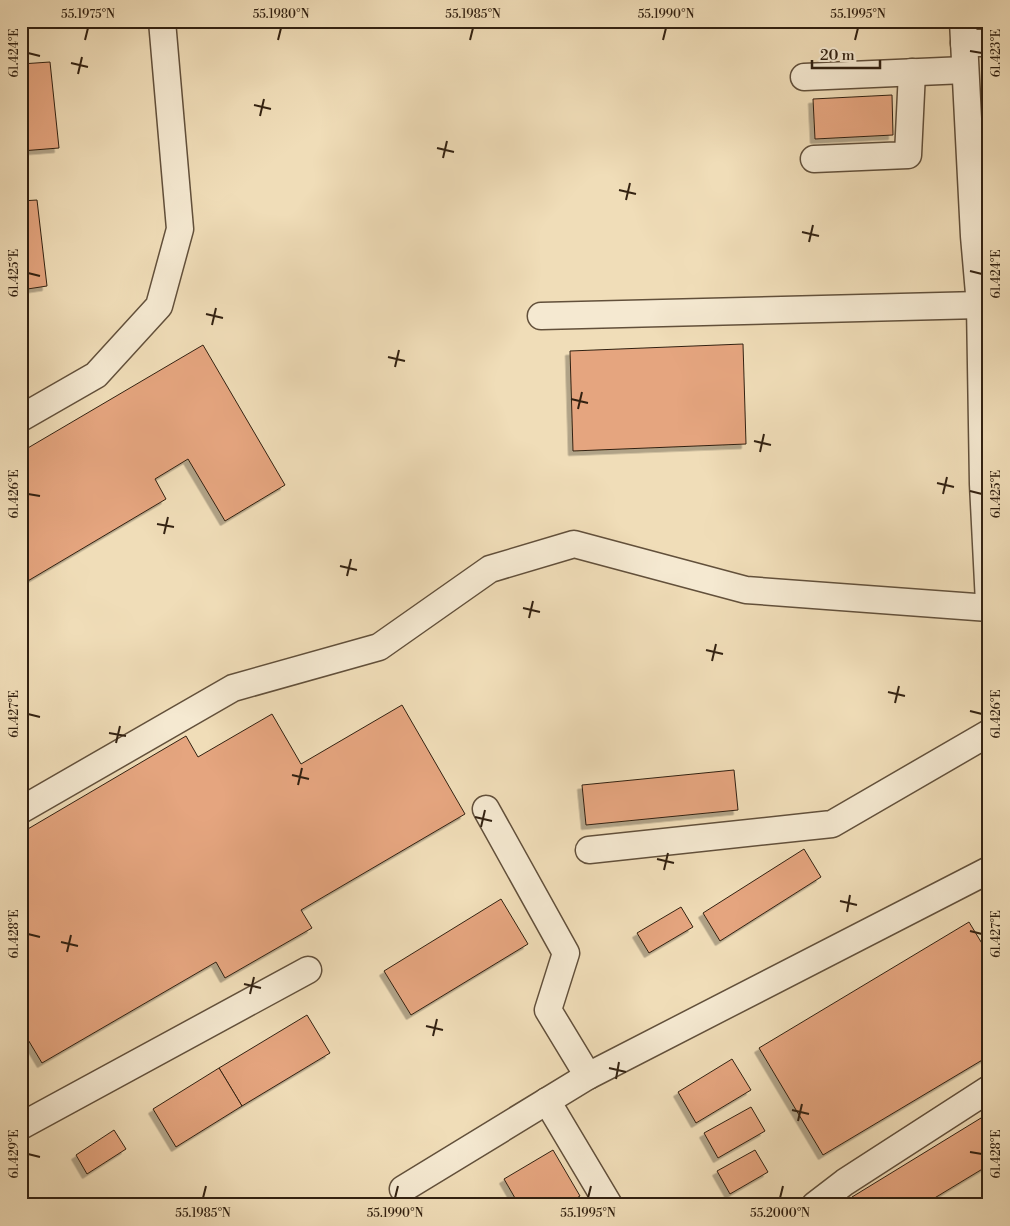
<svg xmlns="http://www.w3.org/2000/svg" width="1010" height="1226" font-family="'Libre Bodoni',serif">
	<style>
		.building { fill: #e5a57f; stroke: #322111; filter: url(#shadow) }
		.lines { fill: none; stroke-linecap: round; stroke-linejoin: round }
		.minor-casing { stroke: #62503b; stroke-width: 29 }
		.minor { stroke: #f5e9d1; stroke-width: 26 }
		.ticks { fill: none; stroke: #322111; stroke-width: 2 }
		.neatline { fill: none; stroke: #322111; stroke-width: 2 }
		.ticks-label { font-size: 12px; text-anchor: middle; fill: #322111 }
	</style>
	<defs>
		<filter id="shadow"><feDropShadow dx="-4.5" dy="4.5" stdDeviation="0" flood-color="#0004"/></filter>
	</defs>
	<rect width="100%" height="100%" fill="#f0ddb8"/>
	<filter id="stains"><feTurbulence type="fractalNoise" baseFrequency=".004" numOctaves="4"/><feColorMatrix values="0 0 0 0 .2 0 0 0 0 .09 0 0 0 0 .02 0 0 0 .5 -.17"/></filter>
	<radialGradient id="worn" r=".72"><stop offset=".6" stop-color="#630" stop-opacity="0"/><stop offset="1" stop-color="#630" stop-opacity=".3"/></radialGradient>
	<g class="building">
		<path d="M50,62L59,148L21,151V64Z"/>
		<path d="M892,95L893,135L815,139L813,99Z"/>
		<path d="M37,200L47,286L21,290V201Z"/>
		<path d="M743,344L746,444L573,451L570,351Z"/>
		<path d="M203,345L285,485L225,521L188,459L155,479L166,499L21,585V452Z"/>
		<path d="M402,705L465,814L301,910L312,928L225,978L216,962L42,1063L21,1028V833L186,736L198,757L272,714L301,764Z"/>
		<path d="M734,770L738,810L586,825L582,785Z"/>
		<path d="M804,849L821,877L720,941L703,913Z"/>
		<path d="M501,899L528,944L411,1015L384,971Z"/>
		<path d="M681,907L693,927L649,953L637,933Z"/>
		<path d="M969,922L989,955V1056L823,1155L759,1048Z"/>
		<path d="M307,1015L330,1053L242,1106L219,1068Z"/>
		<path d="M732,1059L751,1090L696,1123L678,1092Z"/>
		<path d="M219,1068L242,1106L176,1147L153,1109Z"/>
		<path d="M751,1107L765,1131L718,1158L704,1133Z"/>
		<path d="M981,1118L989,1130V1165L923,1205H857L852,1197Z"/>
		<path d="M114,1130L126,1149L87,1174L76,1155Z"/>
		<path d="M553,1150L580,1196L565,1205H519L504,1179Z"/>
		<path d="M755,1150L768,1172L730,1194L717,1171Z"/>
	</g>
	<g class="lines">
		<g class="minor-casing">
			<g id="minor">
				<path d="M963,21L974,236L980,305L983,484L989,603"/>
				<path d="M964,43H989"/>
				<path d="M804,77L965,70"/>
				<path d="M814,159L908,155L912,72"/>
				<path d="M541,316L980,305"/>
				<path d="M21,418L96,375L159,306L180,229L162,21"/>
				<path d="M486,809L566,953L548,1010L588,1076"/>
				<path d="M21,810L233,688L379,647L490,569L574,544L746,590L989,608"/>
				<path d="M589,850L832,824L989,733"/>
				<path d="M547,1101L609,1205"/>
				<path d="M21,1126L308,970"/>
				<path d="M403,1189L588,1076L989,870"/>
				<path d="M815,1205L845,1182L989,1089"/>
			</g>
		</g>
		<use href="#minor" class="minor"/>
	</g>
	<path class="ticks" d="M85,40L88,28M278,40L281,28M470,40L473,28M663,40L666,28M855,40L858,28M970,51L982,53M28,53L40,56M71,63L88,67M78,74L82,57M254,105L271,109M260,116L264,99M437,148L454,152M443,158L447,141M619,190L636,194M626,200L630,183M802,232L819,236M809,242L813,225M970,271L982,274M28,273L40,276M206,314L223,318M212,325L216,308M388,357L405,361M395,367L399,350M571,399L588,403M578,409L582,392M754,441L771,445M760,452L764,434M937,483L954,487M970,491L982,494M28,494L40,496M943,494L947,477M157,524L174,527M164,534L168,517M340,566L357,570M347,576L351,559M523,608L540,612M529,618L533,601M706,650L723,654M712,661L716,644M888,692L905,696M895,703L899,686M970,711L982,714M28,714L40,717M109,733L126,736M116,743L120,726M292,775L309,779M298,785L302,768M475,817L492,821M481,827L485,810M657,859L674,863M664,870L668,853M840,901L857,905M847,912L850,895M970,931L982,934M28,934L40,937M61,942L78,946M67,952L71,935M244,984L261,988M250,994L254,977M426,1026L443,1030M433,1036L437,1019M609,1068L626,1072M616,1079L619,1062M792,1110L809,1114M798,1121L802,1104M970,1152L982,1154M28,1154L40,1157M203,1198L206,1186M395,1198L398,1186M588,1198L591,1186M780,1198L783,1186"/>
	<rect width="1010" height="1226" fill="none" stroke="#f0ddb8" stroke-width="55"/>
	<path d="M812 60v8h68v-8" fill="none" stroke="#322111" stroke-width="2.5"/>
	<text x="820" y="60" font-size="15" fill="#322111" stroke="#f5e9d1" stroke-width="4" paint-order="stroke">20 m</text>
	<rect x="28" y="28" width="954" height="1170" class="neatline"/>
	<g class="ticks-label">
		<text x="88" y="18">55.1975°N</text>
		<text x="281" y="18">55.1980°N</text>
		<text x="473" y="18">55.1985°N</text>
		<text x="666" y="18">55.1990°N</text>
		<text x="858" y="18">55.1995°N</text>
		<text transform="translate(14 53) rotate(-90)" y="4">61.424°E</text>
		<text transform="translate(996 53) rotate(-90)" y="4">61.423°E</text>
		<text transform="translate(14 273) rotate(-90)" y="4">61.425°E</text>
		<text transform="translate(996 274) rotate(-90)" y="4">61.424°E</text>
		<text transform="translate(14 494) rotate(-90)" y="4">61.426°E</text>
		<text transform="translate(996 494) rotate(-90)" y="4">61.425°E</text>
		<text transform="translate(14 714) rotate(-90)" y="4">61.427°E</text>
		<text transform="translate(996 714) rotate(-90)" y="4">61.426°E</text>
		<text transform="translate(14 934) rotate(-90)" y="4">61.428°E</text>
		<text transform="translate(996 934) rotate(-90)" y="4">61.427°E</text>
		<text transform="translate(14 1154) rotate(-90)" y="4">61.429°E</text>
		<text transform="translate(996 1154) rotate(-90)" y="4">61.428°E</text>
		<text x="203" y="1217">55.1985°N</text>
		<text x="395" y="1217">55.1990°N</text>
		<text x="588" y="1217">55.1995°N</text>
		<text x="780" y="1217">55.2000°N</text>
	</g>
	<rect width="100%" height="100%" filter="url(#stains)"/>
	<rect width="100%" height="100%" fill="url(#worn)"/>
</svg>
